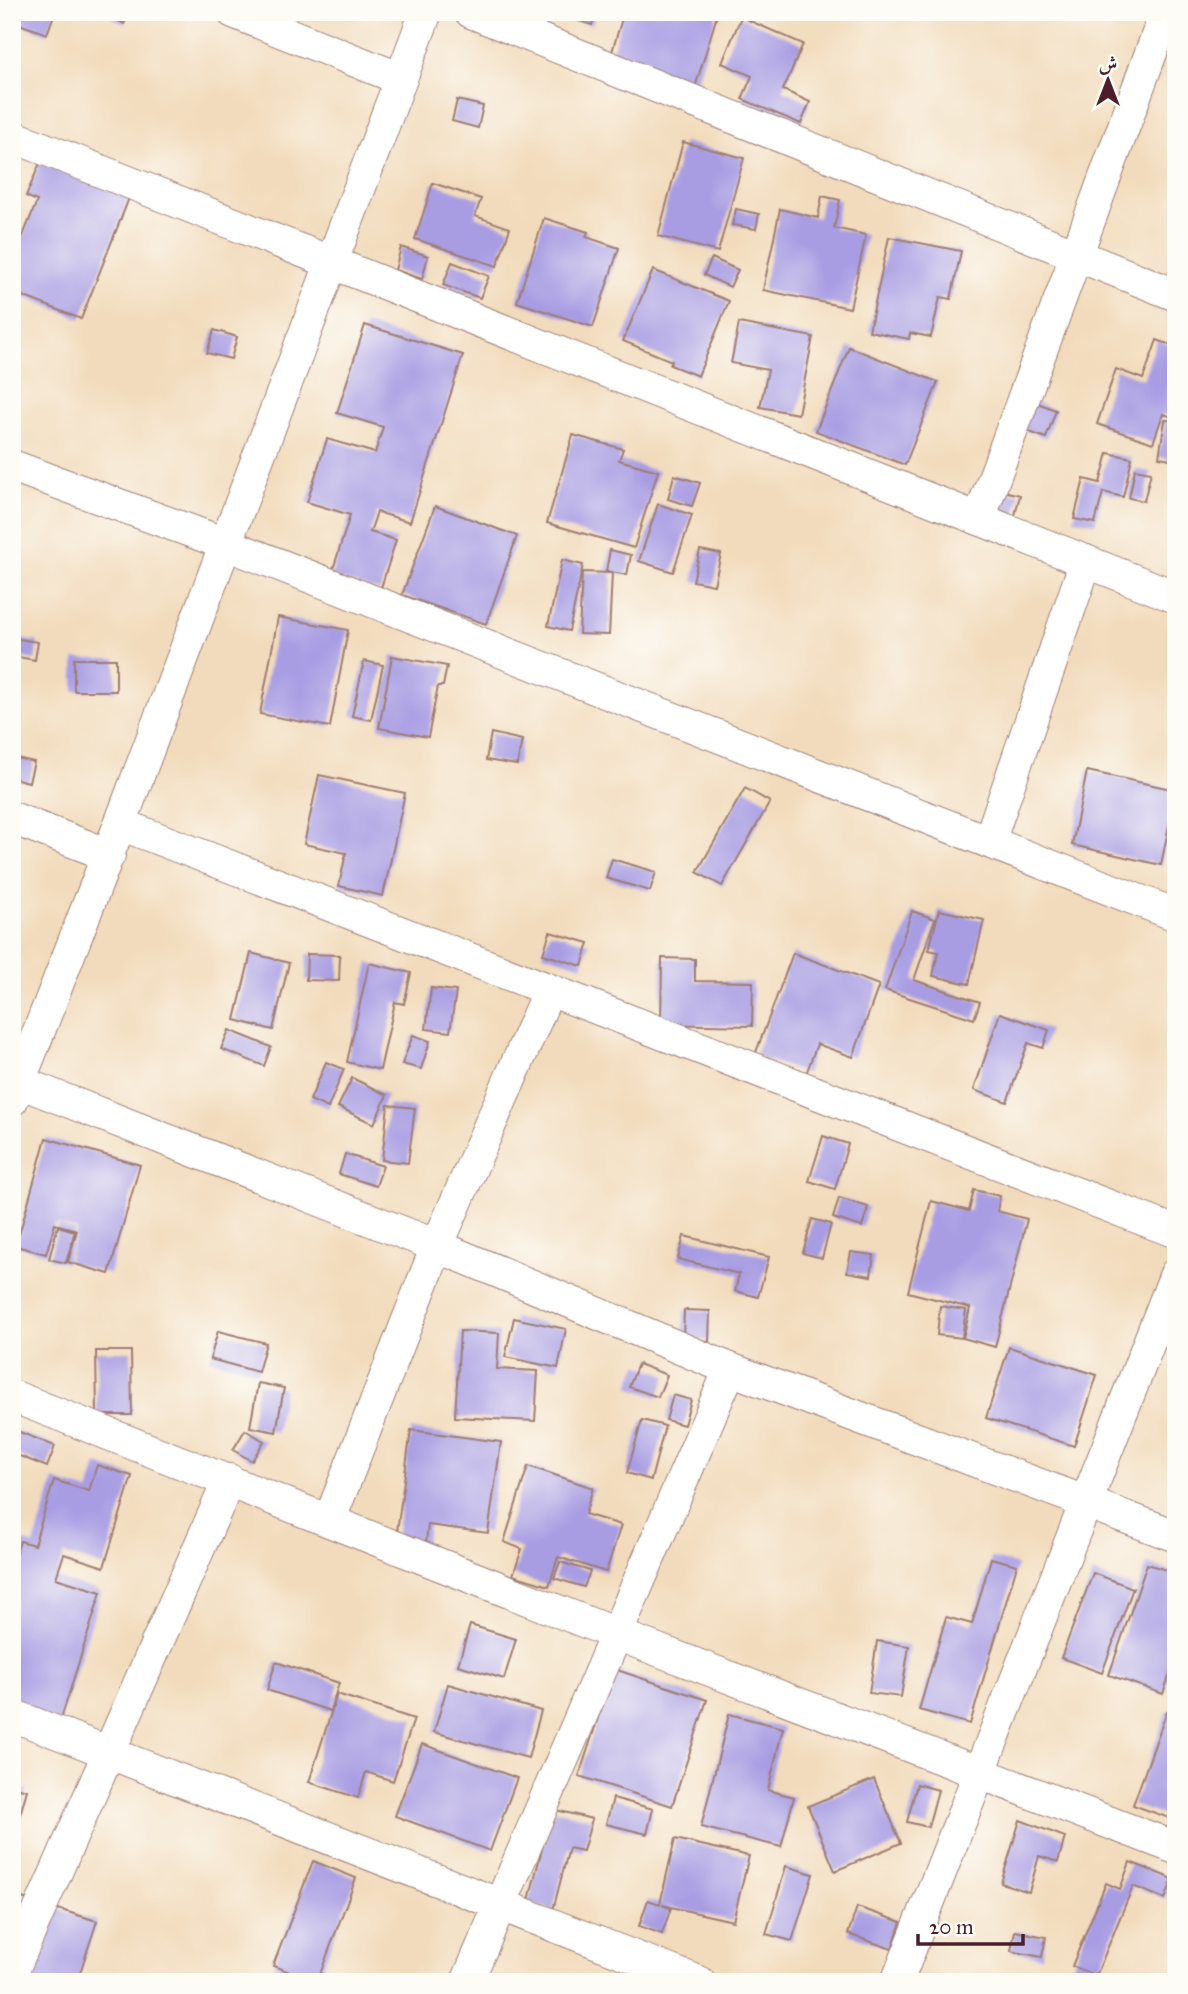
<svg xmlns="http://www.w3.org/2000/svg" width="1188" height="1994" font-family="'IM FELL Great Primer',Amiri,serif">
	<style>
		.building { fill: #a89de3 }
		.lines { fill: none; stroke-linecap: round; stroke-linejoin: round }
		.street-casing { stroke: #9e7d74; stroke-width: 34 }
		.street { stroke: #fff; stroke-width: 32 }
	</style>
	<rect width="100%" height="100%" fill="#fdfcf7"/>
	<filter id="ink" filterUnits="userSpaceOnUse"><feTurbulence type="fractalNoise" baseFrequency=".0143" numOctaves="2"/><feDisplacementMap in="SourceGraphic" scale="14" xChannelSelector="R" yChannelSelector="G"/><feConvolveMatrix kernelMatrix="1 2 1 2 8 2 1 2 1" color-interpolation-filters="sRGB"/></filter>
	<filter id="wash" filterUnits="userSpaceOnUse"><feTurbulence type="fractalNoise" baseFrequency=".00686" numOctaves="4" result="noise"/><feDisplacementMap in="SourceGraphic" scale="28" xChannelSelector="R" yChannelSelector="G"/><feGaussianBlur stdDeviation="1.57" result="paint"/><feColorMatrix in="noise" values="0 0 0 0 0 0 0 0 0 0 0 0 0 0 0 0 0 1.4 0 .05"/><feComposite in="paint" operator="in"/></filter>
	<g filter="url(#wash)">
		<rect width="100%" height="100%" fill="#f2dbbc"/>
		<g id="blocks">
			<g class="building">
				<path d="M12,12H55L47,34L19,24L13,41Z"/>
				<path d="M102,12H130L124,24Z"/>
				<path d="M550,12H596L592,25Z"/>
				<path d="M624,12H718L694,91L608,65Z"/>
				<path d="M741,17L803,44L783,90L810,102L801,124L742,99L752,76L722,63Z"/>
				<path d="M457,100L483,106L478,128L452,121Z"/>
				<path d="M683,142L744,158L718,252L658,236Z"/>
				<path d="M40,163L129,198L81,319L12,292V263L37,201L26,196Z"/>
				<path d="M433,183L481,199L475,216L510,228L497,266L415,239Z"/>
				<path d="M822,196L840,200L834,228L866,235L850,308L763,290L780,209L818,218Z"/>
				<path d="M736,209L759,214L756,229L732,225Z"/>
				<path d="M544,218L588,232L586,237L619,248L593,327L517,302Z"/>
				<path d="M889,237L961,251L951,299L940,297L931,337L910,333L909,339L869,331Z"/>
				<path d="M401,247L428,256L422,279L395,270Z"/>
				<path d="M712,258L738,270L730,287L704,275Z"/>
				<path d="M452,262L489,276L480,298L443,285Z"/>
				<path d="M653,270L729,301L698,376L670,365L672,361L623,341Z"/>
				<path d="M739,323L813,337L798,414L760,407L768,370L731,363Z"/>
				<path d="M365,325L463,355L410,522L377,512L370,532L396,540L380,591L331,576L350,515L307,502L327,439L375,453L383,427L337,413Z"/>
				<path d="M214,330L237,337L231,359L207,353Z"/>
				<path d="M1157,340L1176,347V418L1163,414L1153,443L1097,424L1116,369L1143,379Z"/>
				<path d="M849,347L938,382L905,465L816,431Z"/>
				<path d="M1032,401L1056,410L1046,438L1021,429Z"/>
				<path d="M1165,420L1176,421V460L1159,457Z"/>
				<path d="M573,435L623,449L619,460L658,471L634,548L547,523Z"/>
				<path d="M1108,453L1132,458L1123,497L1103,492L1095,523L1074,519L1084,479L1100,483Z"/>
				<path d="M1135,469L1151,472L1144,501L1129,498Z"/>
				<path d="M674,475L700,483L692,506L668,499Z"/>
				<path d="M979,485L1020,495L1013,523L972,513Z"/>
				<path d="M658,504L692,515L673,572L639,561Z"/>
				<path d="M435,506L517,536L486,624L402,595Z"/>
				<path d="M610,550L631,555L627,575L606,571Z"/>
				<path d="M700,550L721,554L714,585L693,581Z"/>
				<path d="M562,560L583,565L569,631L548,626Z"/>
				<path d="M582,572L612,573L609,635L579,634Z"/>
				<path d="M278,617L348,630L330,727L260,714Z"/>
				<path d="M12,638L38,642L35,660L12,656Z"/>
				<path d="M392,656L447,666L443,686H438L428,737L379,728Z"/>
				<rect x="74" y="659" width="42" height="32"/>
				<path d="M364,661L383,665L371,720L352,716Z"/>
				<path d="M491,733L522,740L517,765L486,760Z"/>
				<path d="M12,757L34,762L29,782L12,778Z"/>
				<path d="M1087,771L1176,790L1161,865L1072,845Z"/>
				<path d="M319,775L405,793L383,896L339,886L346,853L304,844Z"/>
				<path d="M745,788L770,802L722,886L697,872Z"/>
				<path d="M612,859L656,872L650,891L606,878Z"/>
				<path d="M939,910L984,920L969,984L933,976L938,952L929,950Z"/>
				<path d="M912,911L935,919L914,980L980,1002L974,1019L885,990Z"/>
				<path d="M550,932L589,943L582,966L543,954Z"/>
				<path d="M251,953L289,963L273,1030L235,1020Z"/>
				<path d="M793,953L879,985L853,1057L817,1044L806,1074L755,1055Z"/>
				<path d="M307,954L340,955L339,981L306,980Z"/>
				<path d="M662,958L695,959V981L753,982L752,1026L661,1024Z"/>
				<path d="M369,963L411,973L404,1004L395,1002L380,1070L347,1062Z"/>
				<path d="M431,988L456,991L450,1032L426,1029Z"/>
				<path d="M1000,1013L1049,1030L1043,1048L1028,1043L1007,1102L974,1090Z"/>
				<path d="M229,1030L271,1047L264,1066L221,1049Z"/>
				<path d="M413,1035L430,1041L421,1069L402,1064Z"/>
				<path d="M326,1062L344,1069L328,1108L310,1100Z"/>
				<path d="M352,1078L387,1095L374,1124L338,1107Z"/>
				<path d="M388,1105L415,1108L408,1163L382,1160Z"/>
				<path d="M823,1136L848,1144L835,1189L809,1181Z"/>
				<path d="M46,1138L140,1165L109,1274L68,1262L77,1230L55,1224L46,1254L16,1246Z"/>
				<path d="M345,1154L383,1166L376,1186L339,1174Z"/>
				<path d="M974,1190L1000,1196L997,1211L1027,1219L995,1347L963,1338L970,1308L908,1292L931,1201L969,1211Z"/>
				<path d="M839,1198L868,1207L862,1227L833,1218Z"/>
				<path d="M812,1219L831,1224L822,1258L803,1253Z"/>
				<path d="M58,1226L75,1231L66,1263L49,1259Z"/>
				<path d="M684,1236L769,1257L758,1297L735,1291L739,1274L678,1259Z"/>
				<path d="M851,1252L874,1255L871,1276L847,1272Z"/>
				<path d="M940,1306L966,1310L962,1338L937,1335Z"/>
				<path d="M684,1310L710,1311L709,1341L683,1340Z"/>
				<path d="M514,1318L566,1329L558,1368L505,1357Z"/>
				<path d="M218,1331L266,1343L258,1372L210,1359Z"/>
				<path d="M460,1331L499,1333L497,1369L538,1371L535,1421L455,1417Z"/>
				<path d="M1009,1347L1097,1375L1074,1446L986,1418Z"/>
				<path d="M96,1351H131L132,1415H97Z"/>
				<path d="M638,1364L667,1375L658,1397L629,1387Z"/>
				<path d="M258,1383L284,1388L276,1432L250,1427Z"/>
				<path d="M673,1395L691,1400L684,1425L666,1420Z"/>
				<path d="M642,1420L665,1426L651,1480L627,1473Z"/>
				<path d="M12,1429L55,1446L47,1467L12,1453Z"/>
				<path d="M245,1430L264,1441L252,1461L233,1450Z"/>
				<path d="M411,1430L501,1442L488,1533L428,1525L425,1550L395,1546Z"/>
				<path d="M97,1465L132,1476L104,1567L64,1554L56,1578L101,1592L60,1722L12,1707V1566L20,1541L34,1545L54,1480L89,1491Z"/>
				<path d="M528,1466L593,1488L585,1514L621,1525L606,1572L558,1557L549,1586L513,1575L522,1549L504,1542Z"/>
				<path d="M991,1558L1017,1565L970,1724L919,1710L946,1617L972,1624Z"/>
				<path d="M560,1562L590,1571L584,1587L554,1578Z"/>
				<path d="M1147,1564L1176,1573V1657L1163,1694L1109,1675Z"/>
				<path d="M1093,1573L1133,1588L1102,1673L1061,1658Z"/>
				<path d="M470,1625L516,1639L504,1679L458,1665Z"/>
				<path d="M877,1641L909,1646L901,1697L869,1693Z"/>
				<path d="M276,1662L339,1683L330,1711L267,1690Z"/>
				<path d="M614,1669L707,1700L672,1806L579,1776Z"/>
				<path d="M448,1684L541,1711L528,1758L434,1732Z"/>
				<path d="M337,1694L414,1719L393,1781L366,1772L358,1798L309,1782Z"/>
				<path d="M1167,1711L1176,1715V1798L1169,1818L1133,1805Z"/>
				<path d="M729,1714L783,1728L768,1790L794,1797L781,1847L701,1827Z"/>
				<path d="M422,1744L517,1778L490,1851L395,1816Z"/>
				<path d="M874,1779L901,1843L835,1871L808,1806Z"/>
				<path d="M917,1784L938,1790L928,1827L907,1822Z"/>
				<path d="M12,1786L27,1790L13,1839H12Z"/>
				<path d="M613,1798L653,1809L647,1834L606,1824Z"/>
				<path d="M552,1809L592,1819L583,1851L569,1848L553,1910L528,1904Z"/>
				<path d="M1020,1820L1065,1837L1058,1862L1039,1856L1029,1892L1001,1883Z"/>
				<path d="M675,1839L749,1856L733,1921L662,1905L671,1908L662,1934L639,1926L648,1900L660,1904Z"/>
				<path d="M313,1861L356,1878L317,1982L273,1966Z"/>
				<path d="M1130,1862L1173,1879L1165,1899L1133,1886L1096,1976L1072,1966L1106,1883L1120,1889Z"/>
				<path d="M786,1866L813,1874L792,1941L766,1934Z"/>
				<path d="M12,1895L97,1921L77,1982H12Z"/>
				<path d="M857,1907L901,1922L892,1949L848,1934Z"/>
				<path d="M1015,1931L1046,1937L1042,1957L1011,1951Z"/>
			</g>
		</g>
	</g>
	<g filter="url(#ink)">
		<use href="#blocks" fill-opacity="0" stroke="#9e7d74" stroke-width="2"/>
		<g class="lines">
			<g class="street-casing">
				<g id="street">
					<path d="M233,12L401,79"/>
					<path d="M471,12L1176,295"/>
					<path d="M12,136L1176,597"/>
					<path d="M12,466L226,544L1176,915"/>
					<path d="M979,519L1166,12"/>
					<path d="M12,818L109,855"/>
					<path d="M120,824L1176,1232"/>
					<path d="M989,842L1086,561"/>
					<path d="M19,1082L437,1246L730,1369L1176,1536"/>
					<path d="M12,1100L120,824L426,12"/>
					<path d="M12,1396L616,1634L1176,1848"/>
					<path d="M330,1519L437,1246L549,990"/>
					<path d="M12,1715L699,1982"/>
					<path d="M12,1972L229,1480"/>
					<path d="M467,1982L730,1369"/>
					<path d="M897,1982L1176,1274"/>
				</g>
			</g>
			<use href="#street" class="street"/>
		</g>
	</g>
	<rect width="1188" height="1994" fill="none" stroke="#fdfcf7" stroke-width="42"/>
	<g transform="translate(1108 80)" stroke="#fdfcf7" stroke-width="5" paint-order="stroke">
	<path d="M0-5L12 26L0 18L-12 26Z" fill="#4a1f2b"/>
	<text y="-10" font-size="19" font-weight="bold" text-anchor="middle" fill="#4a1f2b">ش</text>
	</g>
	<path d="M918 1934v10h105v-10" fill="none" stroke="#4a1f2b" stroke-width="3.5"/>
	<text x="929" y="1934" font-size="21" fill="#4a1f2b" stroke="#fdfcf7" stroke-width="5" paint-order="stroke">20 m</text>
</svg>
